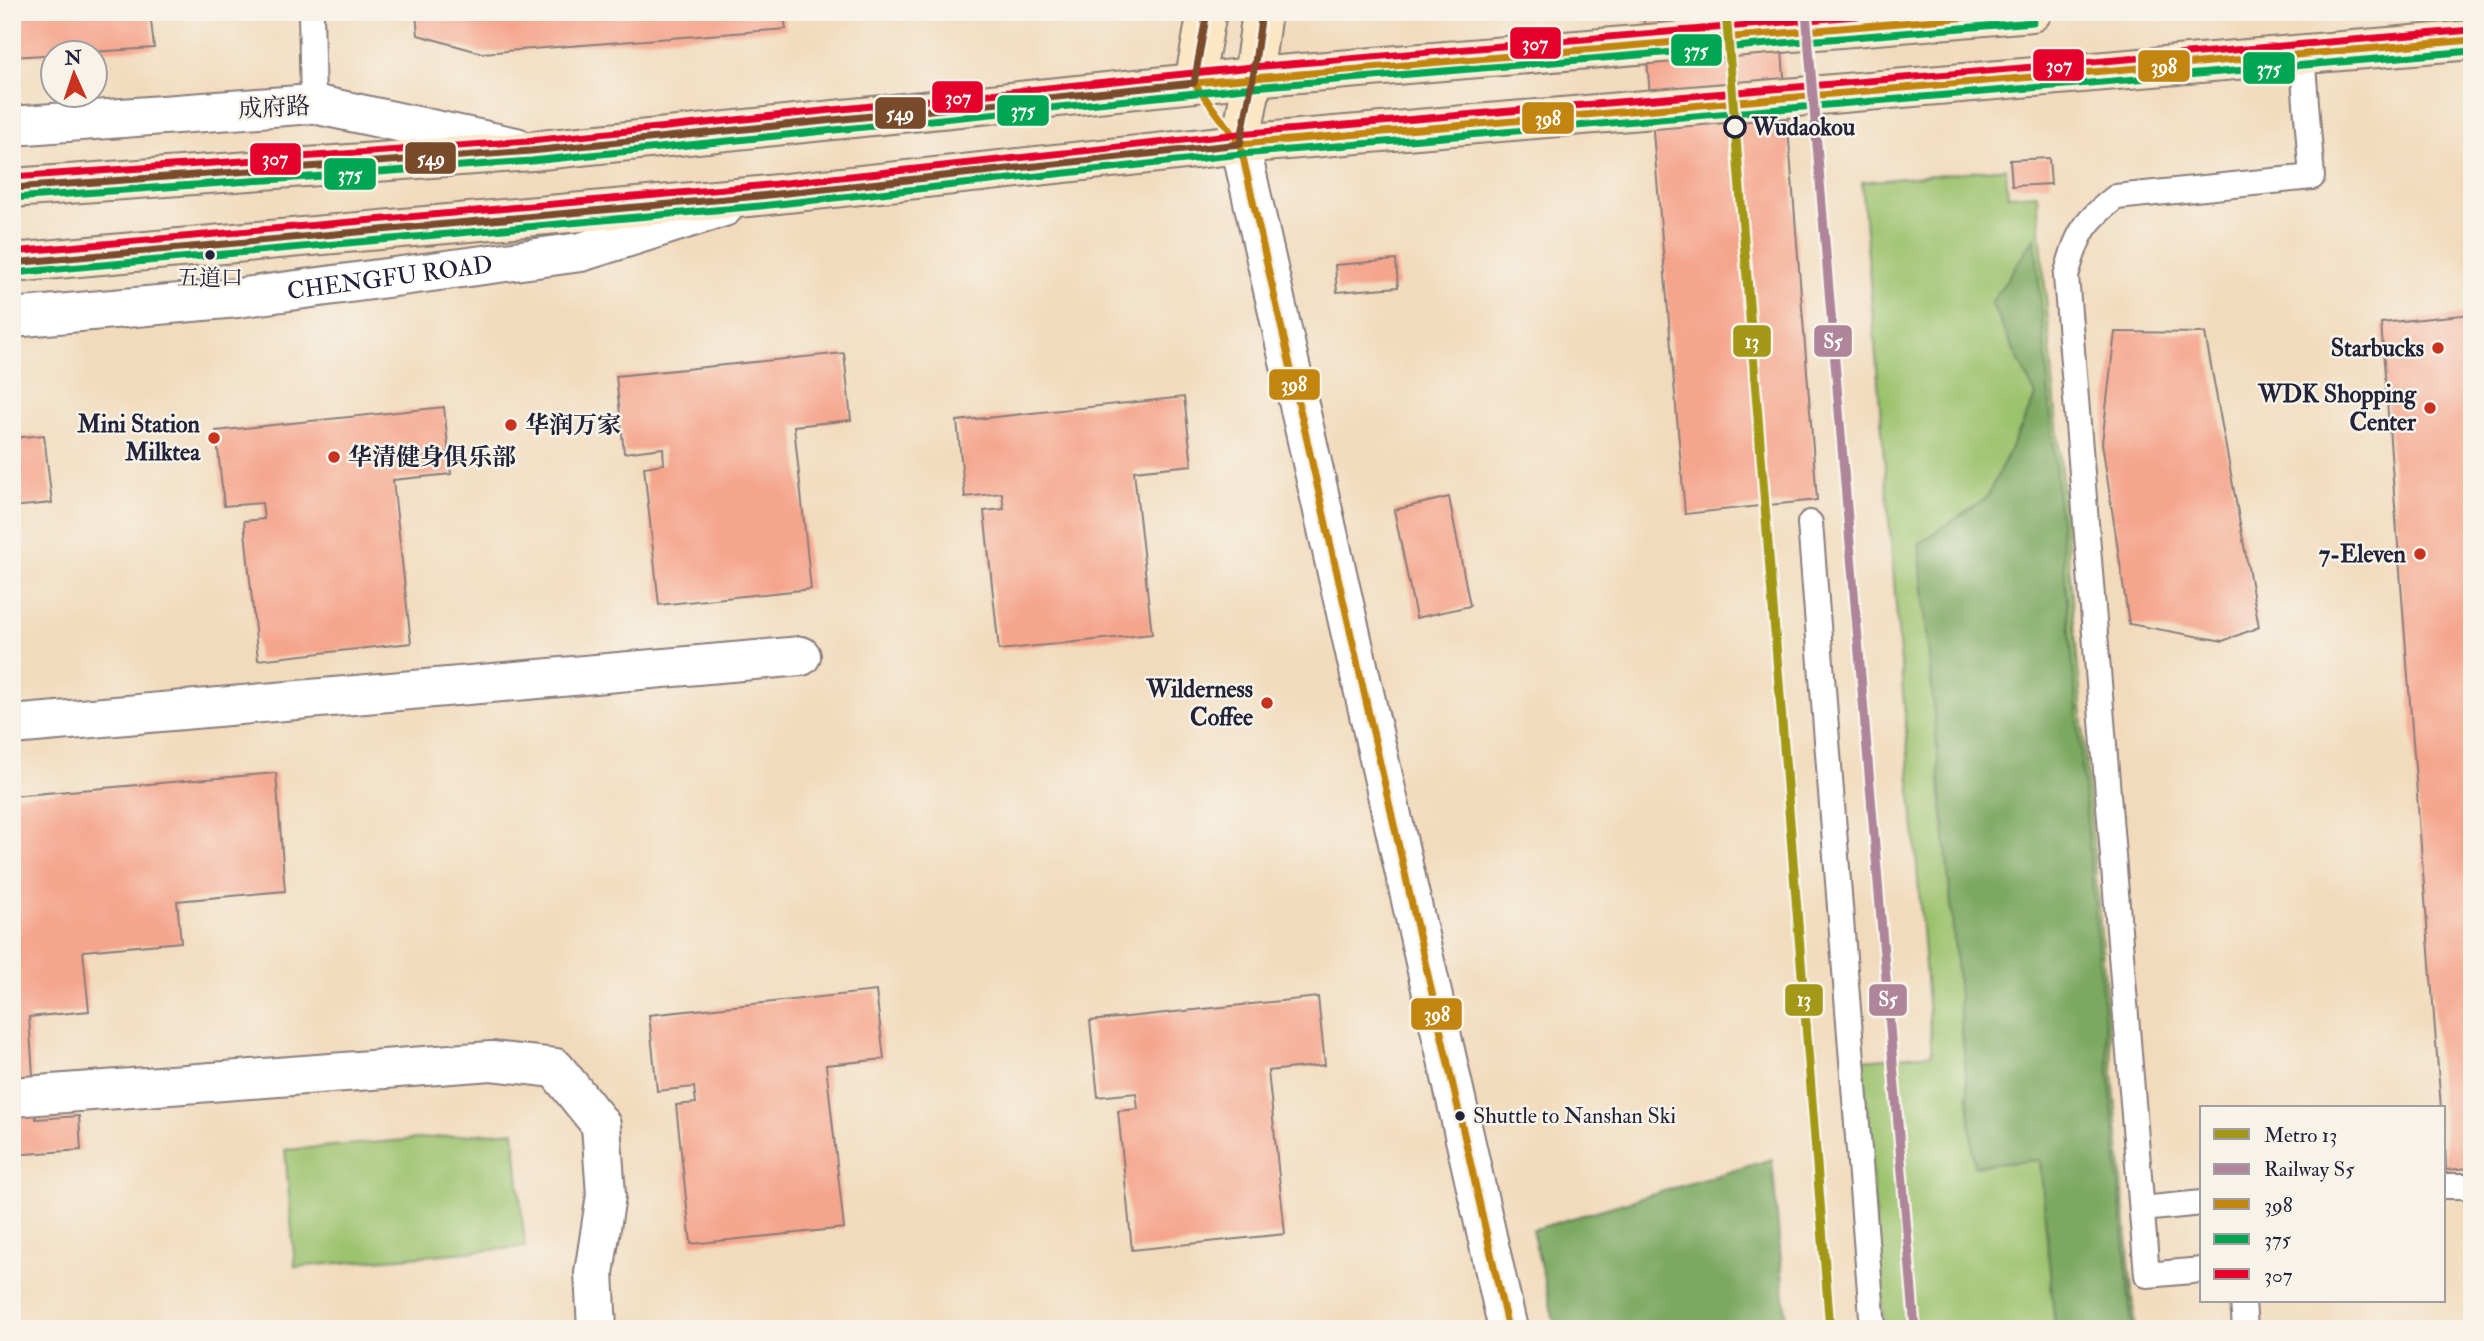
<svg xmlns="http://www.w3.org/2000/svg" width="2484" height="1341" font-family="'IM FELL Double Pica','Noto Serif SC',serif">
	<style>
		.green { fill: #9bc26d; stroke: #5e7254; stroke-width: 2 }
		.forest { fill: #7ca860; stroke: #4f654e; stroke-width: 2 }
		.building { fill: #f5a58c }
		.lines { fill: none; stroke-linecap: round; stroke-linejoin: round }
		.service-casing { stroke: #8a7e7c; stroke-width: 28 }
		.minor-casing { stroke: #8a7e7c; stroke-width: 42 }
		.tertiary-casing { stroke: #8a7e7c; stroke-width: 42 }
		.secondary-casing { stroke: #8a7e7c; stroke-width: 42 }
		.service { stroke: #fff; stroke-width: 24 }
		.minor { stroke: #fff; stroke-width: 38 }
		.tertiary { stroke: #fff; stroke-width: 38 }
		.secondary { stroke: #fbe7c3; stroke-width: 38 }
		.bus-1-casing { stroke: #f7f3e8; stroke-width: 12 }
		.bus-2-casing { stroke: #f7f3e8; stroke-width: 12 }
		.bus-3-casing { stroke: #f7f3e8; stroke-width: 12 }
		.bus-4-casing { stroke: #f7f3e8; stroke-width: 12 }
		.bus-1 { stroke: #c2850f; stroke-width: 7 }
		.bus-2 { stroke: #00a651; stroke-width: 7 }
		.bus-3 { stroke: #e4002b; stroke-width: 7 }
		.bus-4 { stroke: #7a4b2a; stroke-width: 7 }
		.rail-1-casing { stroke: #f7f3e8; stroke-width: 14 }
		.rail-1 { stroke: #ae8599; stroke-width: 9 }
		.metro-1-casing { stroke: #f7f3e8; stroke-width: 14 }
		.metro-1 { stroke: #a39818; stroke-width: 9 }
		.stop-dot { fill: #f7f3e8; stroke: #22223b; stroke-width: 3.5 }
		.bus-dot { fill: #22223b; stroke: #f7f3e8; stroke-width: 2.5 }
		.poi-dot { fill: #c8321e; stroke: #f7f3e8; stroke-width: 2.5 }
		.labels { text-anchor: middle; dominant-baseline: central; stroke-width: 5; stroke-linejoin: round; paint-order: stroke }
		.bus-label { font-size: 22px; fill: #22223b; stroke: #f7f3e8 }
		.street-label { font-size: 24px; fill: #22223b; stroke: #f7f3e8 }
		.stop-label { font-size: 24px; font-weight: bold; fill: #22223b; stroke: #f7f3e8; text-anchor: start }
		.poi-label { font-size: 24px; font-weight: bold; fill: #22223b; stroke: #f7f3e8; text-anchor: end }
		.line-badge { stroke: #f7f3e8; stroke-width: 2.5 }
		.badge-label { font-size: 19px; text-anchor: middle; font-weight: bold; fill: #fff }
	</style>
	<rect width="100%" height="100%" fill="#f7f3e8"/>
	<filter id="ink" filterUnits="userSpaceOnUse"><feTurbulence type="fractalNoise" baseFrequency=".0143" numOctaves="2"/><feDisplacementMap in="SourceGraphic" scale="14" xChannelSelector="R" yChannelSelector="G"/><feConvolveMatrix kernelMatrix="1 2 1 2 8 2 1 2 1" color-interpolation-filters="sRGB"/></filter>
	<filter id="wash" filterUnits="userSpaceOnUse"><feTurbulence type="fractalNoise" baseFrequency=".00686" numOctaves="4" result="noise"/><feDisplacementMap in="SourceGraphic" scale="28" xChannelSelector="R" yChannelSelector="G"/><feGaussianBlur stdDeviation="1.57" result="paint"/><feColorMatrix in="noise" values="0 0 0 0 0 0 0 0 0 0 0 0 0 0 0 0 0 1.4 0 .05"/><feComposite in="paint" operator="in"/></filter>
	<g filter="url(#wash)">
		<rect width="100%" height="100%" fill="#f2dbbd"/>
		<g class="green">
			<path d="M2006,168L2008,196L2037,194L2135,1329H1884L1862,1060L1932,1054L1862,182Z"/>
			<path d="M514,1131L525,1247L295,1267L285,1150Z"/>
		</g>
		<g class="forest">
			<path d="M2035,237L2132,1329H2055L2040,1160L1974,1166L1919,544L1987,497L2036,396L1991,303Z"/>
			<path d="M1772,1159L1787,1329H1556L1532,1230Z"/>
		</g>
		<g id="blocks">
			<g class="building">
				<path d="M12,12H150L154,48L12,57Z"/>
				<path d="M416,12H783L786,29L482,53L418,35Z"/>
				<path d="M1643,12H1779L1817,500L1685,514Z"/>
				<path d="M2049,158L2051,184L2012,186L2010,160Z"/>
				<path d="M1396,260L1398,287L1337,292L1335,265Z"/>
				<path d="M2472,314V1168L2446,1170L2444,1108H2441L2381,323Z"/>
				<path d="M2115,332L2205,333L2259,627L2223,641L2129,624L2102,443Z"/>
				<path d="M844,353L851,420L794,426L811,589L659,605L644,467L664,464L663,448L624,453L616,376Z"/>
				<path d="M1184,397L1192,465L1134,471L1152,634L999,650L984,511L1004,509L1002,493L965,497L957,421Z"/>
				<path d="M444,407L451,474L393,480L411,643L258,660L244,521L264,519L262,503L224,506L216,431Z"/>
				<path d="M44,435L52,503L12,507V438Z"/>
				<path d="M1449,497L1470,606L1416,618L1394,510Z"/>
				<path d="M276,773L285,891L177,901L181,942L83,951L89,1011L29,1017L36,1119L79,1116L81,1150L12,1155V1116H17L12,1047V796Z"/>
				<path d="M876,991L884,1059L826,1065L844,1228L691,1244L676,1105L696,1103L694,1087L657,1091L649,1015Z"/>
				<path d="M1318,997L1325,1065L1268,1071L1285,1234L1132,1250L1118,1111L1138,1109L1136,1093L1098,1097L1090,1021Z"/>
			</g>
		</g>
	</g>
	<g filter="url(#ink)">
		<use href="#blocks" fill-opacity="0" stroke="#8a7e7c" stroke-width="2"/>
		<g class="lines">
			<g class="service-casing">
				<g id="service">
					<path d="M311,12L313,104"/>
					<path d="M1810,523L1873,1329"/>
					<path d="M2444,1186H2472"/>
					<path d="M2142,1209L2202,1203"/>
					<path d="M2202,1270L2147,1275L2066,276C2077,236 2082,223 2116,197L2312,177L2302,54"/>
					<path d="M2243,1301L2245,1329"/>
				</g>
			</g>
			<g class="minor-casing">
				<g id="minor">
					<path d="M12,725L801,656"/>
					<path d="M12,1097L491,1061L555,1068L601,1125L606,1195L594,1273L597,1329"/>
				</g>
			</g>
			<g class="tertiary-casing">
				<g id="tertiary">
					<path d="M12,126L313,104L516,147"/>
					<path d="M1240,144L1508,1329"/>
					<path id="s1" d="M12,318L237,298L581,252L724,207"/>
				</g>
			</g>
			<g class="secondary-casing">
				<g id="secondary">
					<path d="M1194,83L1207,12"/>
					<path d="M1240,144L1253,77L1262,12"/>
					<path d="M12,188L531,151L1253,77L2032,12"/>
					<path d="M12,263L759,196L1240,144L2472,40"/>
				</g>
			</g>
			<use href="#service" class="service"/>
			<use href="#minor" class="minor"/>
			<use href="#tertiary" class="tertiary"/>
			<use href="#secondary" class="secondary"/>
			<g class="bus-1-casing">
				<g id="bus-1">
					<path d="M1194,83L1240,144L1508,1329"/>
					<path d="M1194,83L2029,12"/>
					<path d="M1240,144L2472,40"/>
				</g>
			</g>
			<g class="bus-2-casing">
				<g id="bus-2">
					<path d="M13,198L532,161L1254,87L2033,22"/>
					<path d="M13,273L760,206L1241,154L2472,51"/>
				</g>
			</g>
			<g class="bus-3-casing">
				<g id="bus-3">
					<path d="M12,177L530,141L1252,67L1903,12"/>
					<path d="M12,252L758,186L1239,134L2471,30"/>
				</g>
			</g>
			<g class="bus-4-casing">
				<g id="bus-4">
					<path d="M12,188L531,151L1194,83L1207,12"/>
					<path d="M12,263L759,196L1240,144L1253,77L1262,12"/>
				</g>
			</g>
			<use href="#bus-1" class="bus-1"/>
			<use href="#bus-2" class="bus-2"/>
			<use href="#bus-3" class="bus-3"/>
			<use href="#bus-4" class="bus-4"/>
			<g class="rail-1-casing">
				<path id="rail-1" d="M1806,12L1915,1329"/>
			</g>
			<use href="#rail-1" class="rail-1"/>
			<g class="metro-1-casing">
				<path id="metro-1" d="M1726,12L1830,1329"/>
			</g>
			<use href="#metro-1" class="metro-1"/>
		</g>
	</g>
	<circle class="stop-dot" cx="1735" cy="127" r="10"/>
	<g class="bus-dot">
		<circle cx="210" cy="255" r="6"/>
		<circle cx="1460" cy="1116" r="6"/>
	</g>
	<g class="poi-dot">
		<circle cx="2438" cy="348" r="7"/>
		<circle cx="2430" cy="408" r="7"/>
		<circle cx="511" cy="425" r="7"/>
		<circle cx="214" cy="438" r="7"/>
		<circle cx="334" cy="457" r="7"/>
		<circle cx="2420" cy="554" r="7"/>
		<circle cx="1267" cy="703" r="7"/>
	</g>
	<g class="labels">
		<g class="bus-label">
			<text x="210" y="278">五道口</text>
			<text x="1473" y="1116" text-anchor="start">Shuttle to Nanshan Ski</text>
		</g>
		<g class="street-label">
			<text transform="translate(274 108) rotate(-3)">成府路</text>
			<text stroke="none"><textPath href="#s1" startOffset="380">CHENGFU ROAD</textPath></text>
		</g>
		<g class="stop-label">
			<text x="1752" y="127">Wudaokou</text>
		</g>
		<g class="poi-label">
			<text x="2424" y="348">Starbucks</text>
			<text x="2416" y="394">WDK Shopping<tspan x="2416" dy="28">Center</tspan></text>
			<text x="200" y="424">Mini Station<tspan x="200" dy="28">Milktea</tspan></text>
			<text x="525" y="425" text-anchor="start">华润万家</text>
			<text x="348" y="457" text-anchor="start">华清健身俱乐部</text>
			<text x="2406" y="554">7-Eleven</text>
			<text x="1253" y="689">Wilderness<tspan x="1253" dy="28">Coffee</tspan></text>
		</g>
	</g>
	<g class="line-badge">
		<rect x="1509" y="26" width="53" height="34" rx="7" fill="#e4002b"/>
		<rect x="1670" y="33" width="53" height="34" rx="7" fill="#00a651"/>
		<rect x="2032" y="48" width="53" height="34" rx="7" fill="#e4002b"/>
		<rect x="2137" y="49" width="54" height="34" rx="7" fill="#c2850f"/>
		<rect x="2242" y="51" width="54" height="34" rx="7" fill="#00a651"/>
		<rect x="931" y="80" width="53" height="34" rx="7" fill="#e4002b"/>
		<rect x="996" y="94" width="54" height="33" rx="7" fill="#00a651"/>
		<rect x="874" y="96" width="53" height="34" rx="7" fill="#7a4b2a"/>
		<rect x="1521" y="101" width="54" height="34" rx="7" fill="#c2850f"/>
		<rect x="404" y="141" width="53" height="34" rx="7" fill="#7a4b2a"/>
		<rect x="249" y="142" width="53" height="34" rx="7" fill="#e4002b"/>
		<rect x="323" y="157" width="54" height="34" rx="7" fill="#00a651"/>
		<rect x="1732" y="324" width="40" height="34" rx="7" fill="#a39818"/>
		<rect x="1813" y="324" width="40" height="34" rx="7" fill="#ae8599"/>
		<rect x="1268" y="368" width="53" height="33" rx="7" fill="#c2850f"/>
		<rect x="1784" y="983" width="40" height="34" rx="7" fill="#a39818"/>
		<rect x="1868" y="983" width="40" height="34" rx="7" fill="#ae8599"/>
		<rect x="1410" y="997" width="53" height="34" rx="7" fill="#c2850f"/>
	</g>
	<g class="badge-label">
		<text x="1535" y="50">307</text>
		<text x="1696" y="57">375</text>
		<text x="2059" y="72">307</text>
		<text x="2164" y="73">398</text>
		<text x="2269" y="75">375</text>
		<text x="958" y="104">307</text>
		<text x="1023" y="117">375</text>
		<text x="900" y="120">549</text>
		<text x="1548" y="125">398</text>
		<text x="431" y="165">549</text>
		<text x="275" y="165">307</text>
		<text x="350" y="181">375</text>
		<text x="1752" y="348">13</text>
		<text x="1833" y="348">S5</text>
		<text x="1294" y="391">398</text>
		<text x="1804" y="1006">13</text>
		<text x="1888" y="1006">S5</text>
		<text x="1437" y="1021">398</text>
	</g>
	<rect width="2484" height="1341" fill="none" stroke="#f7f3e8" stroke-width="42"/>
	<rect x="2200" y="1106" width="245" height="196" fill="#f7f3e8" stroke="#a29fa3" stroke-width="2"/>
	<rect x="2214" y="1129" width="35" height="10" fill="#a39818" stroke="#a29fa3" stroke-width="2"/>
	<text x="2264" y="1142" font-size="21" fill="#22223b">Metro 13</text>
	<rect x="2214" y="1164" width="35" height="10" fill="#ae8599" stroke="#a29fa3" stroke-width="2"/>
	<text x="2264" y="1176" font-size="21" fill="#22223b">Railway S5</text>
	<rect x="2214" y="1199" width="35" height="10" fill="#c2850f" stroke="#a29fa3" stroke-width="2"/>
	<text x="2264" y="1212" font-size="21" fill="#22223b">398</text>
	<rect x="2214" y="1234" width="35" height="10" fill="#00a651" stroke="#a29fa3" stroke-width="2"/>
	<text x="2264" y="1246" font-size="21" fill="#22223b">375</text>
	<rect x="2214" y="1269" width="35" height="10" fill="#e4002b" stroke="#a29fa3" stroke-width="2"/>
	<text x="2264" y="1282" font-size="21" fill="#22223b">307</text>
	<g transform="translate(74 74) rotate(357)"><circle r="33" fill="#f7f3e8" stroke="#a29fa3" stroke-width="2"/>
	<path d="M0-5L12 26L0 18L-12 26Z" fill="#c8321e"/>
	<text y="-10" font-size="19" font-weight="bold" text-anchor="middle" fill="#22223b">N</text>
	</g>
</svg>
